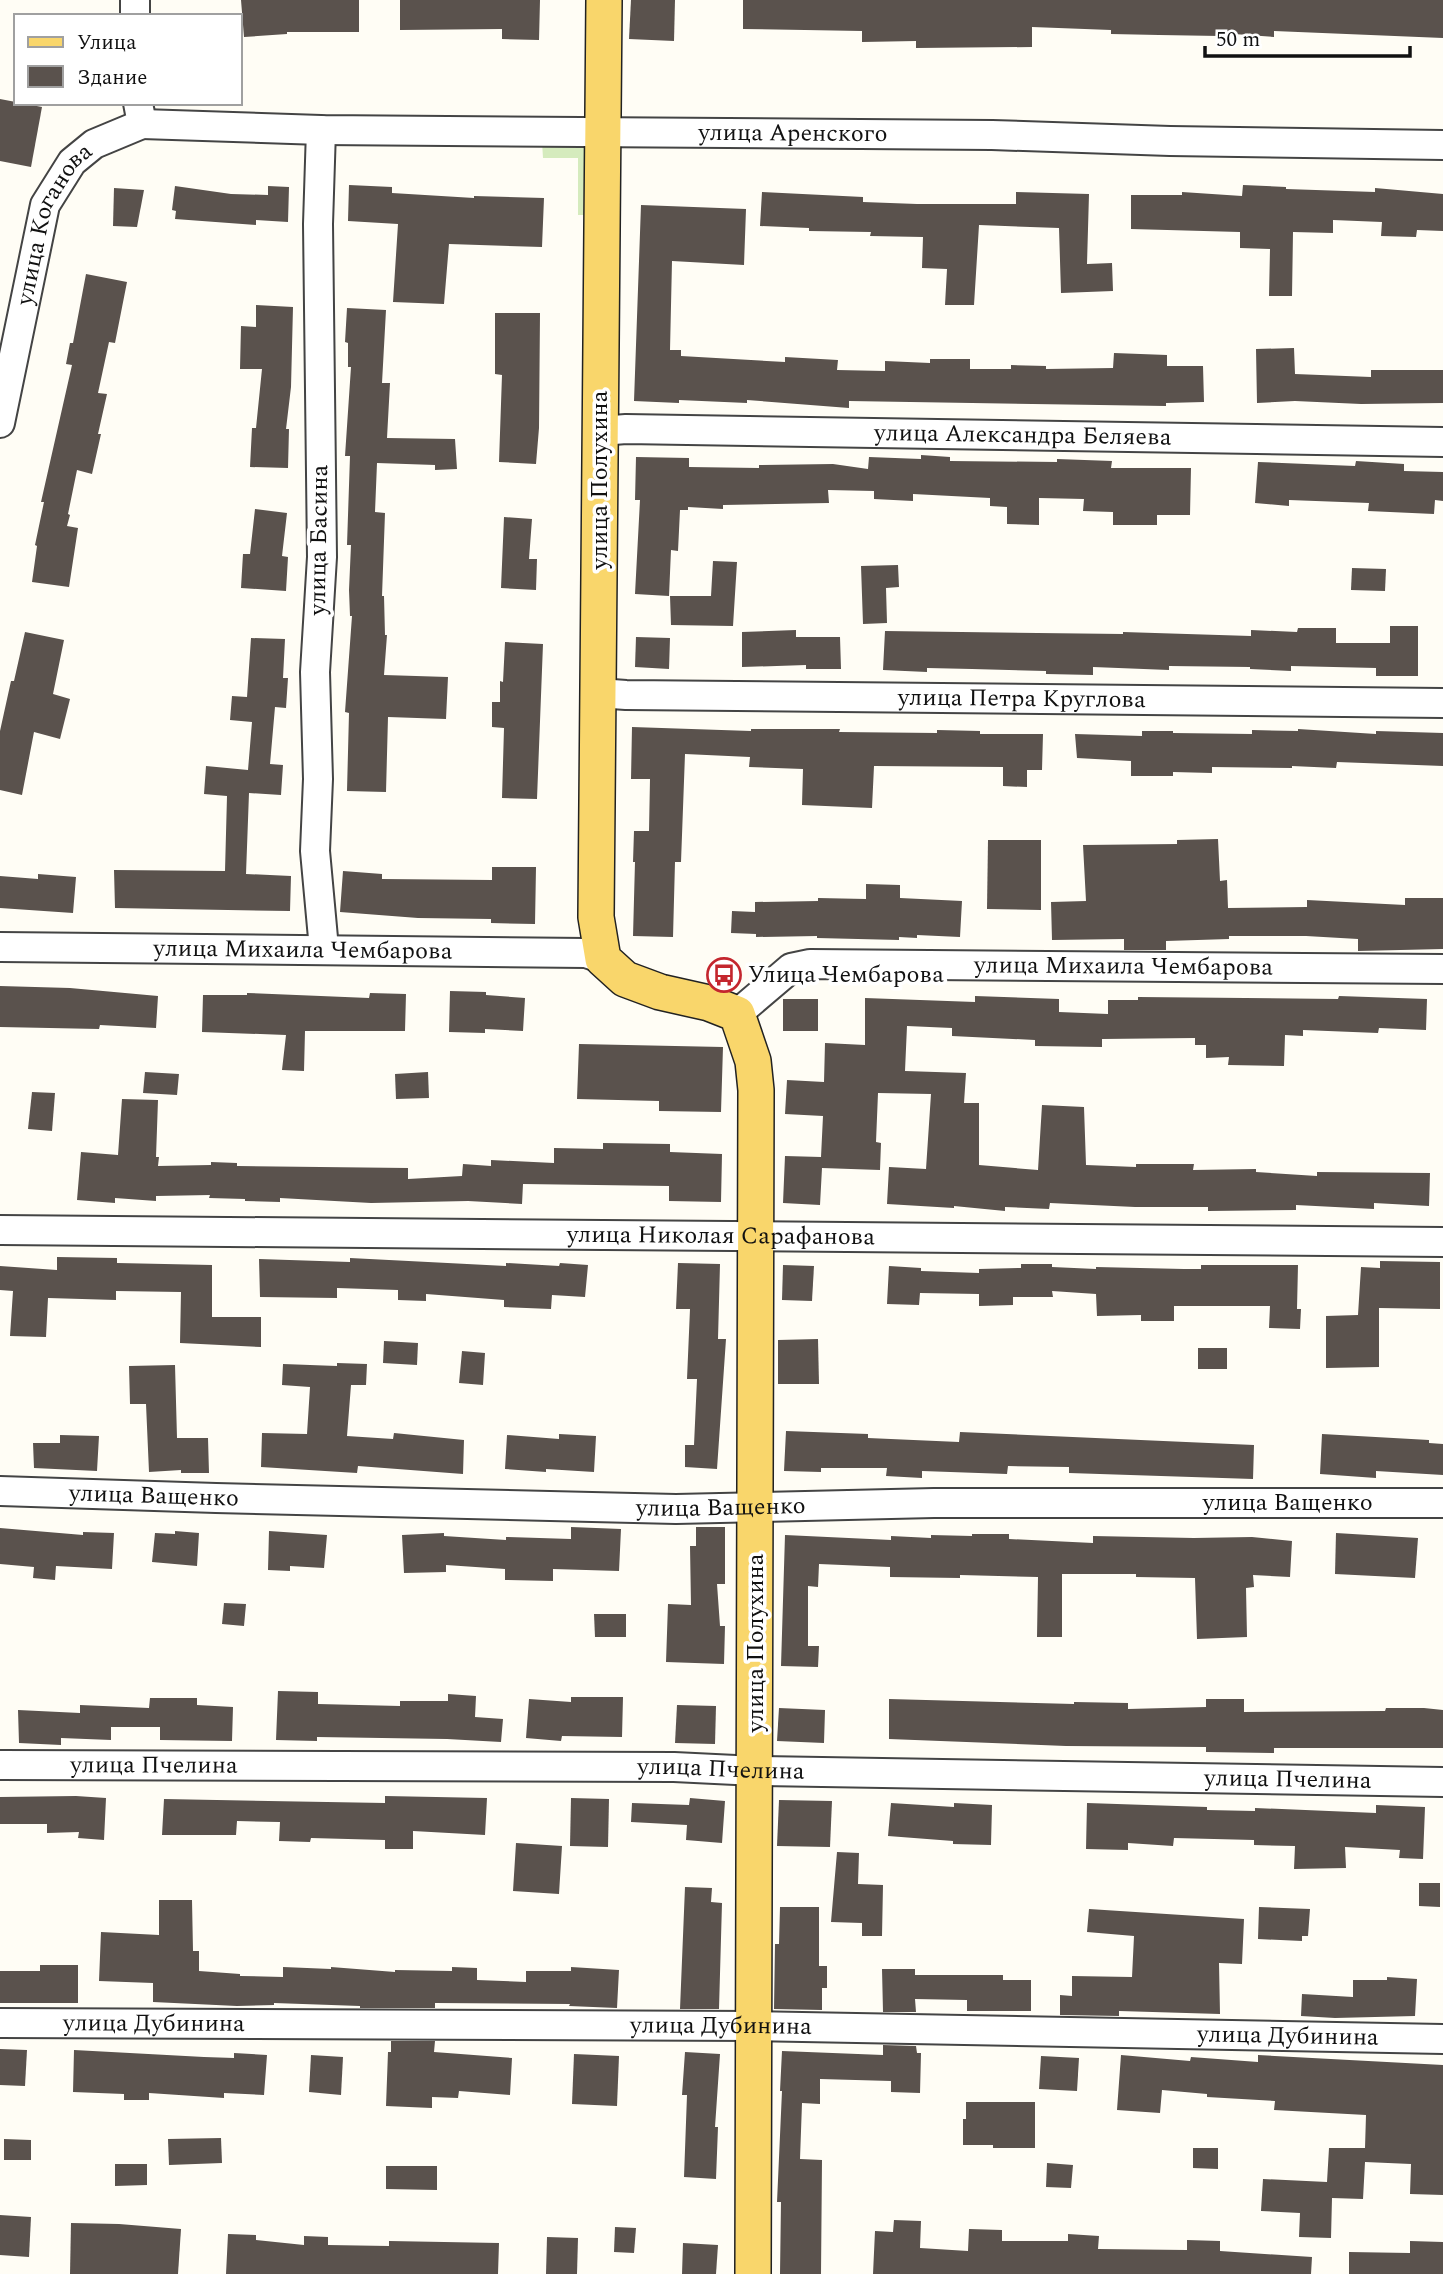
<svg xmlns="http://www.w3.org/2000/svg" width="1443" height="2274" font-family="Spectral,serif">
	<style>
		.green { fill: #d5ebbd }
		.building { fill: #5a524d }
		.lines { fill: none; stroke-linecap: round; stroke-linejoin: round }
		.minor-casing { stroke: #444; stroke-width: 32 }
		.major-casing { stroke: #222; stroke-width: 38 }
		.minor { stroke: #fff; stroke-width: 28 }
		.major { stroke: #f9d66b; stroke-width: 35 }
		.labels { text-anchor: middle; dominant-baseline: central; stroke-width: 7; stroke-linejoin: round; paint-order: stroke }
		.street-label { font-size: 24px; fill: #111; stroke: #fff }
		.poi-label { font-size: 24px; fill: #111; stroke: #fff; text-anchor: start }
	</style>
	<rect width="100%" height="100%" fill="#fffdf5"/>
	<path class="green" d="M542,142H587L588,215H578V158H543Z"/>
	<g class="building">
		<path d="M241,0H359V32H287V34L244,37Z"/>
		<path d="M400,0H540L539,40L502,39V29L400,30Z"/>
		<path d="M631,0H675L674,41L629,39Z"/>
		<path d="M743,0H1443V38L1274,31V37L1220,33V36L1159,35L1111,34V30L1032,27V47L916,48V41L862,42V31L743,29Z"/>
		<path d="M0,99L42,107L31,167L0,161Z"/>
		<path d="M349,185L392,187V193L474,198V196L544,198L542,247L449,244L444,304L393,302L398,224L348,221Z"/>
		<path d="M1243,185L1286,187V189L1375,192V188L1443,194V231L1417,230L1416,237L1381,236L1382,222L1333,220V233L1293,232L1292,296H1269L1270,249L1240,248V232L1131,229V195H1182V192L1242,196Z"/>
		<path d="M175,186L231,194L268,195V186L289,187L288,222L256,220V225L175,219L176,211L172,210Z"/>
		<path d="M114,188L144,190L137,227L113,226Z"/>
		<path d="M762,192L863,197V202L917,204H1016V192L1089,194L1087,264L1112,263L1113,291L1061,293L1059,228L979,225L974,305H945L947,269L922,268L923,237L870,236L871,232L809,231V228L760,226Z"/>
		<path d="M641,205L746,209L744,265L672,261L670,350H681V356L785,362V357L838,360L837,370L885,371V361L930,363V359H970V369H1011V365L1046,366V369L1113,368L1114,353L1167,355V366H1203L1204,402L1166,403V406L849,401V408L747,400V403L679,400V403L634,401Z"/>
		<path d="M86,274L127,282L115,343L109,342L98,393L107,394L98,434H101L92,474L77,470L68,514L70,515L67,526L78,528L69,587L32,582L37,546L35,545L44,502H41L72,365L66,364L70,343H73Z"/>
		<path d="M256,305L293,307L291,387L286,429H289L288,468L250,467L252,428H256L262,369H240L241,326L256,327Z"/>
		<path d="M347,308L386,310L382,383H390L387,438L455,439L457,469L435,470V465L377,463L375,512L385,513L382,596H384L385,635H387L384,675L448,677L446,719L388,717L386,792L347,791L349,713L345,712L352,616H350L349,590L351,545H347L350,456H345L351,367H348V343L345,342Z"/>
		<path d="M495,313H540L539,428L536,464L499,462L502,375L495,374Z"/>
		<path d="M1294,348L1295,374L1371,377V370H1443V403L1361,404L1295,401L1257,403L1256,349Z"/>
		<path d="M921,455L950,457V461L1057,462V459L1112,461L1111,468H1191L1190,515H1157V525H1113V512L1083,511L1084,499L1039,498V525L1007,524V507L990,506V498L913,494V501L874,499V491L828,490L829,503L723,505V509L688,507V510H680L678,551L671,550L669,596L635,594L640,500H635L636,457L689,458V467L759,468V465L833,464L868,469L869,457L921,459Z"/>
		<path d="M1356,461L1404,464V471L1443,472V501L1435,500L1434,514L1368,511L1369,503L1289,500V506L1255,503L1258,462L1355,466Z"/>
		<path d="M255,509L287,513L282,556L288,557L286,591L241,588L243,554H250Z"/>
		<path d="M504,517L532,519L529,559H537L536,590L501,588Z"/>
		<path d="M713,561L737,562L733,626L671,625L670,596H711Z"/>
		<path d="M898,565L899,587L886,588L887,623L863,624L861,566Z"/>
		<path d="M1352,568L1386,569L1385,591L1351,590Z"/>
		<path d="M1390,626H1418V676H1376V668L1291,666V671L1250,669V667L1169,666V670L1093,667V675L1046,674V671L972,669L927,668V672L883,670L885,631L1123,634V632L1251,636V630L1297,632L1298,628H1336V643H1390Z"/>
		<path d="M796,630V637H840L841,669H806V665L742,667V632Z"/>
		<path d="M25,632L64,640L53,694L70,699L60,739L34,732L22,795L0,790V731L11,681H14Z"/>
		<path d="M636,637L670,638L669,669L635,667Z"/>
		<path d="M251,638L285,639L283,678H288L286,708L275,707L270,764L283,765L281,795L249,793L246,874L291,876L290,911L115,908L114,870L225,871L227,796L204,794L206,766L248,770L252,722L230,720L232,696L247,697Z"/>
		<path d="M505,642L543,644L537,799L502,798L504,728L492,727V702H500V681L503,682Z"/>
		<path d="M632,727L751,731V729H840L839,732L937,733V730L980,731V734H1043L1042,770H1027V787L1003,786V767L874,766L872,808L802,805L803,769L749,767L750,757L685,754L681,862H675L673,937L633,936L635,862H633L634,831H649L650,779H631Z"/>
		<path d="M1298,729L1376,734V731L1443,733V766L1337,762L1336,768L1292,766V768L1212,767V773L1173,772V776H1131V761L1077,758L1075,734L1142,736V731H1173V733L1252,734V730L1298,731Z"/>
		<path d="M1218,839L1220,881L1227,880L1228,908L1307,907V900L1405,905V898H1443V949L1358,951V939L1306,936H1229V939L1166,941V950H1124V939L1052,940L1051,902L1086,901L1083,845L1177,844V840Z"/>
		<path d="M988,840H1041V910L987,909Z"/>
		<path d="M492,867H536L535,924L491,923V919L418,918L340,912L343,871L382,874V879L492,880Z"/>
		<path d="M38,874L76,877L73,913L0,908V876L38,879Z"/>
		<path d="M866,884L900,885V898L962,901L960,937L917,935V938L899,937V940L817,938V936L756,937V934L731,933L732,911L755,912V902L818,901V898L866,899Z"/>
		<path d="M0,986L70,988L158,996L156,1028L100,1025L99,1029L0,1027Z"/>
		<path d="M450,991L486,992V995L525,998L523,1031L485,1029V1033L449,1032Z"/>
		<path d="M247,993L369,998L370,993L406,994L405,1031H305L304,1071L282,1070L286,1035L202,1032L203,995H247Z"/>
		<path d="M975,996L1059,999V1012L1108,1014V1000H1138V997L1338,999L1339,996L1427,999L1426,1030L1379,1028L1378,1033L1303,1030V1036L1285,1035L1284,1066L1228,1065L1229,1057L1206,1058V1045H1195V1038L1102,1039V1047L1035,1046V1040L952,1036V1028L907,1026L905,1071L966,1073L964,1103H979V1165L1038,1170L1042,1105L1084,1107L1086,1165L1136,1167V1164H1194L1193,1170L1256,1169V1172L1317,1176V1172L1430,1173L1429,1206L1374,1203V1209L1296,1205V1210L1208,1211V1207H1135L1050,1203L1049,1209L1005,1207V1211L954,1206V1208L887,1204L889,1167L926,1169L931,1094L878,1093L876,1142L881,1143L880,1170L822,1168L820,1205L783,1203L785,1156L821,1157L823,1116L785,1114L787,1080L824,1082L825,1043L865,1045V998L975,1002Z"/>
		<rect x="783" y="999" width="35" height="32"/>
		<path d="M579,1044L723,1047L721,1112L659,1111V1101L577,1099Z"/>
		<path d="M145,1072L179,1074L177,1095L143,1093Z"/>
		<path d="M428,1072L429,1098L396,1099L395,1074Z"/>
		<path d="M32,1092L55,1093L52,1131L28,1129Z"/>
		<path d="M122,1099L158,1100L156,1157H159L158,1166L211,1165V1162L237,1163V1166L408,1168V1179L462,1176L463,1164L491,1166V1160L554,1163V1148L603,1149V1143L670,1144V1152L722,1154L721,1202L669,1201V1186L523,1184L522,1204L468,1201L371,1203L280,1198V1202L245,1201V1199L209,1198L210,1195L156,1196V1201L115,1198V1203L77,1200L81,1152L118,1155Z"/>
		<path d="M57,1257L117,1258V1263L212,1265V1317H261V1347L180,1343L181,1292L116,1291V1300L48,1298L46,1337L10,1336L13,1291L0,1290V1266L57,1270Z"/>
		<path d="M350,1258L506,1266V1263L559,1266L560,1263L588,1265L585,1297L552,1295L551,1309L504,1307V1300L426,1294V1301L398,1300V1290L337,1288V1298L260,1297L259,1259L350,1262Z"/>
		<path d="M1380,1261L1440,1262V1309L1379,1308V1367L1326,1368V1316L1358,1315L1361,1267L1380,1268Z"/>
		<path d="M678,1263L720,1264L718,1339H726L717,1469L685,1467V1445H694L697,1379H687L690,1309H676Z"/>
		<path d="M1021,1264H1052V1267L1096,1269V1267L1184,1269H1201V1265H1298L1297,1309H1301L1300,1329L1269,1328L1270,1306H1174V1321H1141V1315L1097,1316L1096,1294L1052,1291L1053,1297H1013V1305L979,1306V1294L920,1293L919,1305L887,1304L889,1266L921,1268V1271L979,1273V1269L1021,1268Z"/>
		<path d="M783,1265L814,1266L812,1301L782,1300Z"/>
		<path d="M818,1339L819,1384H778V1340Z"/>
		<path d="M384,1341L418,1343L417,1365L383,1363Z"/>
		<rect x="1198" y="1348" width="29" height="21"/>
		<path d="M462,1351L485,1353L483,1385L459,1383Z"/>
		<path d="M337,1363L367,1364L366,1385H351L347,1436L393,1439L394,1433L464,1440L463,1474L358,1466L357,1473L261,1467L262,1433L307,1434L310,1387L282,1385L283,1364L337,1366Z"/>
		<path d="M175,1365L177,1438H208L209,1473H181V1470L149,1472L146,1404H130L129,1366Z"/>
		<path d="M786,1431L868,1434V1438L959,1442L960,1432L1254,1445L1253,1479L1069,1473V1467L1008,1466L1007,1474L922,1471V1478L886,1476L887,1468H821V1472L784,1471Z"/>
		<path d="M559,1434L596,1436L594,1472L546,1469V1472L505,1469L507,1435L559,1439Z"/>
		<path d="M1322,1434L1429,1440V1443L1443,1444V1475L1376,1471V1478L1320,1474Z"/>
		<path d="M60,1435L99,1436L97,1471L34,1468L33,1443H60Z"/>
		<path d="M571,1527L621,1529L619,1571L553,1569V1581L505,1580V1569L446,1565V1572L404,1573L402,1535L444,1533V1536L506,1540V1537L571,1539Z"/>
		<path d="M696,1527H725V1584H717L720,1626H725L724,1664L666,1662L668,1604L691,1605L690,1546H696Z"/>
		<path d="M0,1528L83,1535V1532L114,1533L112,1569L56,1566L55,1580L33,1578L34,1567L0,1564Z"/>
		<path d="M175,1531L199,1533L197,1566L152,1562L155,1533L175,1534Z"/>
		<path d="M269,1531L327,1535L324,1568L290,1566V1571L268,1570Z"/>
		<path d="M1336,1533L1418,1538L1415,1578L1335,1574Z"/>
		<path d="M972,1534H1009V1539L1093,1543V1536L1194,1538L1252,1537L1292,1541L1290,1577L1253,1575L1254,1587L1246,1588L1247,1637L1197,1639L1195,1578L1136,1577V1574H1062V1637H1037L1038,1577L960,1575V1578L890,1577V1567L819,1564L818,1587L808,1586V1646H819L818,1667L781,1666L785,1535L891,1540V1536L931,1538V1535L972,1536Z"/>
		<path d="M224,1603L246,1604L244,1626L222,1624Z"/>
		<path d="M594,1614H626V1637H595Z"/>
		<path d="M278,1691L318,1692V1704L400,1706V1701H448V1694L476,1696L475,1717L503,1719L501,1742L447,1739L317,1737V1741L276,1740Z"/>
		<path d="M571,1697H623L622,1737L562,1736L561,1741L526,1738L529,1699L571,1702Z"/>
		<path d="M150,1698H197V1705L233,1707L232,1741L160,1740V1727H111V1740L61,1738V1745L19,1743L18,1710L80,1713V1705L149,1708Z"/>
		<path d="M889,1699L1074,1704V1702L1128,1703V1709L1206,1707V1699H1244V1712L1385,1711L1386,1708H1424L1443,1710V1748H1274V1753L1206,1752V1747L1066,1746L889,1739Z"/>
		<path d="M677,1705L716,1706L715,1744L675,1743Z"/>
		<path d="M779,1708L825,1710L824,1743L777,1741Z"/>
		<path d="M76,1796L106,1798L104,1840L78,1838L79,1832L47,1833V1824H0V1797Z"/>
		<path d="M385,1796L487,1798L485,1835L413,1831V1849H385V1840L311,1838L310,1842L279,1841L280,1822L237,1821L236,1835H162L164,1799L385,1803Z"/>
		<path d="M571,1798L609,1799L608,1847L570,1846Z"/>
		<path d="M690,1798L725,1801L722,1843L686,1840L687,1825L631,1822L632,1803L689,1805Z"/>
		<path d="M779,1800L832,1801L830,1847L777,1846Z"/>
		<path d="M891,1803L954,1807V1803L992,1805L991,1845L953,1844V1841L888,1836Z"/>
		<path d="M1087,1803L1207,1807V1810L1255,1811V1808L1376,1813V1805L1425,1807L1423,1859L1399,1858L1400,1850L1345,1847L1346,1868L1294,1869L1295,1846L1254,1845V1840L1174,1838L1173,1846L1128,1843V1850L1086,1849Z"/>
		<path d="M516,1843L562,1846L559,1894L513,1891Z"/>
		<path d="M837,1852L859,1853L858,1884L883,1885L882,1936H862V1923L831,1922Z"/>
		<path d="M1419,1883H1440V1907L1419,1906Z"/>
		<path d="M685,1887L712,1888L711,1902L722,1903L719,2009H680Z"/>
		<path d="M159,1900H192L193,1951H199V1971L240,1974V1976L283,1977V1967L331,1969V1967L395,1972V1970L452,1971V1967L477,1968V1980L526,1982V1971H571V1967L619,1970L617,2008L569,2006L570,2004L435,2003V2008H360V2006L274,2003V2005L237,2006L153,2002V1983L99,1981L101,1932L159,1935Z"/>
		<path d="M780,1907H819V1966H827V1988H822V2010L774,2009L775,1944H779Z"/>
		<path d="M1259,1907L1310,1909L1308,1936H1302V1941L1258,1939Z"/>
		<path d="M1089,1909L1244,1919L1242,1964L1219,1963L1220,2014L1119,2011V2016L1060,2015V1995L1072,1996V1976L1132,1977L1134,1936L1087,1932Z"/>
		<path d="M40,1965H78V2003H0V1971H40Z"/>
		<path d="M882,1969H915V1975H1003V1980H1031V2011H967V2000L915,1999L916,2012H883Z"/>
		<path d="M1387,1977L1417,1979L1415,2016L1335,2018L1301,2016L1302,1994L1353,1997V1980H1387Z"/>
		<path d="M391,2041H435L434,2052L512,2058L510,2095L459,2091L458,2098L432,2097V2108L386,2106L388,2052H391Z"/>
		<path d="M883,2045L916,2046L917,2053H921L920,2093L891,2092V2081L820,2079V2104L802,2103L800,2159L822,2160L821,2274H780L781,2202H777L782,2091H780L782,2051L883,2055Z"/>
		<path d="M0,2049L27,2050L25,2086L0,2085Z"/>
		<path d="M74,2050L204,2057L234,2058V2053L267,2055L264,2095L224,2093V2098L149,2093V2100H124V2094L73,2092Z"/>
		<path d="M685,2052L720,2054L715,2127H718L716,2179L684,2177L687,2095H682Z"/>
		<path d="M574,2054L619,2056L617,2106L572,2104Z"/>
		<path d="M311,2055L343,2057L341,2095L309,2092Z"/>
		<path d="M1121,2055L1190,2061L1191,2057L1258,2062V2055L1443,2065V2195L1410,2194L1411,2164L1365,2162L1363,2199L1332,2198L1331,2238L1299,2237L1300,2213L1261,2211L1263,2179L1327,2182L1329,2148H1365L1366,2115L1274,2110L1275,2101L1207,2097V2094L1162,2090L1160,2113L1117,2110Z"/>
		<path d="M1041,2056L1079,2058L1077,2091L1039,2089Z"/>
		<path d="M966,2102H1035V2148H993V2145H963V2119H966Z"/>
		<path d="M221,2138L222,2163L169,2165L168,2139Z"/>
		<path d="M4,2139L31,2140V2160H4Z"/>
		<path d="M1193,2148H1218V2169L1193,2168Z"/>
		<path d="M1047,2163L1073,2165L1071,2188L1046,2187Z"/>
		<path d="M115,2164H147V2185L115,2186Z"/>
		<path d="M386,2166H437V2190L386,2189Z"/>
		<path d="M0,2215L31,2217L29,2257L0,2255Z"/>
		<path d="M894,2220L921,2221L920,2248L968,2251L969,2229L1002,2230V2241H1068V2234L1099,2236L1098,2249L1187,2250V2240L1220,2241V2251L1312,2257L1311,2274H873L875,2231L893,2232Z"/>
		<path d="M71,2223L119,2224L181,2229L178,2274H70Z"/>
		<path d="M615,2227L636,2228L634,2253L614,2252Z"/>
		<path d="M228,2234L256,2235V2240L304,2245V2236L328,2237V2245L389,2246V2241L499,2243L498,2274H226Z"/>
		<path d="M547,2237L578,2238L577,2274H546Z"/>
		<path d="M1410,2241L1443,2242V2274H1349V2252L1410,2253Z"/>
		<path d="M683,2243L718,2245L716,2274H682Z"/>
	</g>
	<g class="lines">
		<g class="minor-casing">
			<g id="minor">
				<path d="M135,16V0"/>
				<path id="s1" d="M142,124L321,130L992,135L1170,141L1443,145"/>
				<path d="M321,130L318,224L322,557L315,672L318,779L315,851L324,949"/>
				<path id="s2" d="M0,423L45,205L72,162L94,144L142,124L138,103"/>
				<path id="s3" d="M601,431L626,429L1443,442"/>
				<path id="s4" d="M598,693L626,695L1443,703"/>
				<path id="s5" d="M0,947L586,953L603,959"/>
				<path id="s6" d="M737,1014L791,968L810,964L1443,969"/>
				<path id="s7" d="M0,1230L1443,1242"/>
				<path id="s8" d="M0,1491L216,1498L676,1509L934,1503H1443"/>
				<path id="s9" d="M0,1765L674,1767L756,1771L1443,1782"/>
				<path id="s10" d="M0,2023L755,2026L1443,2039"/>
			</g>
		</g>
		<g class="major-casing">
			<path id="major" d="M604,0L596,917L603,959L625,979L660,992L709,1003L737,1014L753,1061L756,1090L753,2274"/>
		</g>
		<use href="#minor" class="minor"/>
		<use href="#major" class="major"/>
	</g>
	<defs>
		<g id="bus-ring" transform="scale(1.75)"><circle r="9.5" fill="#fff" stroke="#c4262e" stroke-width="1.5"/><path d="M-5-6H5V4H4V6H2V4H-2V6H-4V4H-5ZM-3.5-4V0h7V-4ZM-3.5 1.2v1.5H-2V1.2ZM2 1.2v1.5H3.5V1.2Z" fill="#c4262e"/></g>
	</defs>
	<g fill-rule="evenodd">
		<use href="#bus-ring" x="724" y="975"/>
	</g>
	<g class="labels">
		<g class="street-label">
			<text stroke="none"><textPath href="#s1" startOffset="651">улица Аренского</textPath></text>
			<text stroke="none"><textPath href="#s2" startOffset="208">улица Коганова</textPath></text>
			<text stroke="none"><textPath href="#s3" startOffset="422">улица Александра Беляева</textPath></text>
			<text transform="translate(600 480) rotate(-90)">улица Полухина</text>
			<text transform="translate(319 540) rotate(-89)">улица Басина</text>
			<text stroke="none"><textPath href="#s4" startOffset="424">улица Петра Круглова</textPath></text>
			<text stroke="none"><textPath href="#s5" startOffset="303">улица Михаила Чембарова</textPath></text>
			<text stroke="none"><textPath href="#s6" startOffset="404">улица Михаила Чембарова</textPath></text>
			<text stroke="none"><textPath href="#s7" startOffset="721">улица Николая Сарафанова</textPath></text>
			<text stroke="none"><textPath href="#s8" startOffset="154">улица Ващенко</textPath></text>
			<text stroke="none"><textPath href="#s8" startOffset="1288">улица Ващенко</textPath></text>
			<text stroke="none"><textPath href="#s8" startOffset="721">улица Ващенко</textPath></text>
			<text transform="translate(756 1643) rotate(-90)">улица Полухина</text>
			<text stroke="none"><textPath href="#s9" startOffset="154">улица Пчелина</textPath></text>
			<text stroke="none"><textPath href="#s9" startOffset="721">улица Пчелина</textPath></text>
			<text stroke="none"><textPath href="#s9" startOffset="1288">улица Пчелина</textPath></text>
			<text stroke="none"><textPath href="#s10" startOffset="154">улица Дубинина</textPath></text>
			<text stroke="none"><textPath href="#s10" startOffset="721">улица Дубинина</textPath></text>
			<text stroke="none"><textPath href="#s10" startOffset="1288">улица Дубинина</textPath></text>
		</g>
		<g class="poi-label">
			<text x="748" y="975">Улица Чембарова</text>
		</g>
	</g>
	<rect x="14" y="14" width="228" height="91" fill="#ffffff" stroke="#a0a0a0" stroke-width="2"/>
	<rect x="28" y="37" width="35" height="10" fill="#f9d66b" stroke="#a0a0a0" stroke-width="2"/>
	<text x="77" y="49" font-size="21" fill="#111111">Улица</text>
	<rect x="28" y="66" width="35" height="21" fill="#5a524d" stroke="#a0a0a0" stroke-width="2"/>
	<text x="77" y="84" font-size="21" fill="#111111">Здание</text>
	<path d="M1205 46v10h205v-10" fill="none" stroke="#111111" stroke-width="3.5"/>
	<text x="1216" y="46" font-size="21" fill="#111111" stroke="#ffffff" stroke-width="5" paint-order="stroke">50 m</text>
</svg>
